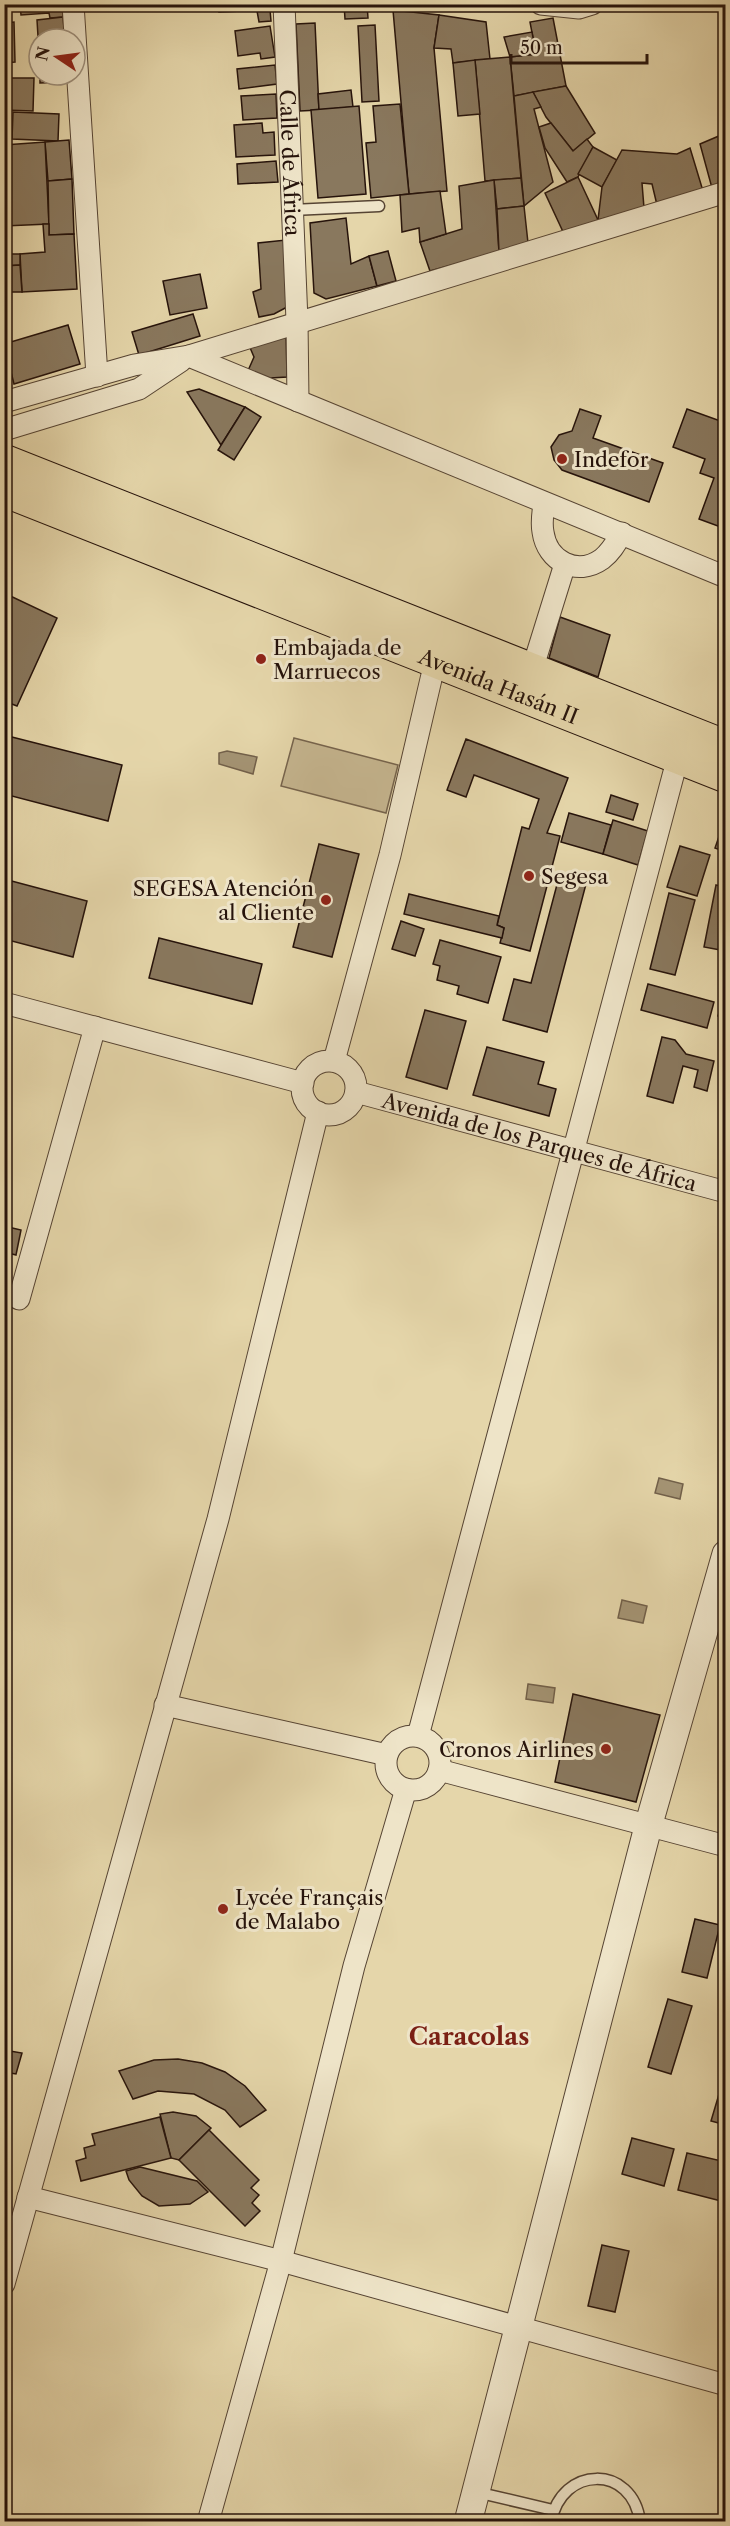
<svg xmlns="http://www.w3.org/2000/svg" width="730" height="2526" font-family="'Libre Caslon Text',serif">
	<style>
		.green { fill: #c5b58f; stroke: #76644d; stroke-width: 1.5 }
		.water { fill: #a49474; stroke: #72604a; stroke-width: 1.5 }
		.building { fill: #89785e; stroke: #26130b; stroke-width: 1.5 }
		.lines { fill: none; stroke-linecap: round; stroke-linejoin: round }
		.service-casing { stroke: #564433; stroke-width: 13 }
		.minor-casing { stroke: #564433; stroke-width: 23 }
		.tertiary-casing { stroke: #564433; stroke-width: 29 }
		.primary-casing { stroke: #26130b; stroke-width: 35 }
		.service { stroke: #eee4c8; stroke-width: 10 }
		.minor { stroke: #eee4c8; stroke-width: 21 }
		.tertiary { stroke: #eee4c8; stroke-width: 27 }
		.primary { stroke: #e5d6aa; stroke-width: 33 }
		.poi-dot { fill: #8f2418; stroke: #eee4c8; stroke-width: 2 }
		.labels { text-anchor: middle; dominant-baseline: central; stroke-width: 6; stroke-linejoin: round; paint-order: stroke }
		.street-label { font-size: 21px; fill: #26130b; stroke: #eee4c8 }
		.poi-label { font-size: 21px; fill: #26130b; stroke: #eee4c8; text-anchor: start }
		.quarter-label { font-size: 24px; font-weight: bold; fill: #7a1f14; stroke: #eee4c8 }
	</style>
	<rect width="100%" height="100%" fill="#e5d6aa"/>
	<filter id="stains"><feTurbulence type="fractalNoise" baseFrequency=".00333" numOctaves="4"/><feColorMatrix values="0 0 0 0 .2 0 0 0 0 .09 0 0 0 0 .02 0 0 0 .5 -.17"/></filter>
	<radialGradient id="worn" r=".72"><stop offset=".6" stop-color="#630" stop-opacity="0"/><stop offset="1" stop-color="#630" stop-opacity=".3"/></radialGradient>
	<path class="green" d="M294,738L398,765L386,813L281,786Z"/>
	<g class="water">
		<path d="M227,751L257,757L253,774L219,764V753Z"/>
		<path d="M659,1478L683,1484L680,1499L655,1493Z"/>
		<path d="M622,1600L647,1606L643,1623L618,1618Z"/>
		<path d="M528,1684L555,1688L553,1703L526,1699Z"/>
	</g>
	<g class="building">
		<path d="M20,4H62L63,17L50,18L49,13L21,15Z"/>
		<path d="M219,4H270V10L219,12Z"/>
		<path d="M344,4H367L368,18L345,19Z"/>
		<path d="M270,10L271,21L259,22L257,11Z"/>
		<path d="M393,10L439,15L434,48L447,191L409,194Z"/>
		<path d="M439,15L486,22L490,59L453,63L451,49L434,48Z"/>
		<path d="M63,17L65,39H39V53L37,20Z"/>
		<path d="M553,18L566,86L514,96L510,57L536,54L530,22Z"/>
		<path d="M14,22L15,62L4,63V23Z"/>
		<path d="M315,23L319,110L300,111L296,24Z"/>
		<path d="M375,25L379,101L362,102L358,26Z"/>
		<path d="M270,26L275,57L261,59L260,53L238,56L235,31Z"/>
		<path d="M532,32L536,54L510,57L504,37Z"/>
		<path d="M510,57L521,178L485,181L475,60Z"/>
		<path d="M475,60L480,114L458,116L453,63Z"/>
		<path d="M275,65L277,84L239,89L237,69Z"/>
		<path d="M4,69H11V78H34L33,111L4,110Z"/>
		<path d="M40,75H67V82L40,83Z"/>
		<path d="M566,86L595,133L573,151L546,117L533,92Z"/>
		<path d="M351,90L353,107L319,110L318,94Z"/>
		<path d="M533,92L541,107L534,109L553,182L524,206L514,96Z"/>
		<path d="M276,94L277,118L243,120L241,96Z"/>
		<path d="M400,104L409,194L371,198L366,143L376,142L373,106Z"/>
		<path d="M359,106L366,194L318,198L311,110Z"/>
		<path d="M13,112L59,114L58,141L12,139Z"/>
		<path d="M262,123L263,133L274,132L275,155L236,157L234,125Z"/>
		<path d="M551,123L573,151L587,139L593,147L578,177L567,182L545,148L539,127Z"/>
		<path d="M726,133V183L712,188L700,144Z"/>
		<path d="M69,140L72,179L48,181L45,142Z"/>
		<path d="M45,142L49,224L4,226V145Z"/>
		<path d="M593,147L617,160L602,187L578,174Z"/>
		<path d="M690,148L703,191L657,205L652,184L642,183L644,208L598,220L602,187L622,150L677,154Z"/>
		<path d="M276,161L278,182L238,184L237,164Z"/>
		<path d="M578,177L598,220L565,236L545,193Z"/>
		<path d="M521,178L524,206L497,209L494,180Z"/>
		<path d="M72,179L74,234L49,235L48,181Z"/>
		<path d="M494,180L499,252L430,271L420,242L462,229L459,186Z"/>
		<path d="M440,191L446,234L420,242L419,228L402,232L400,195Z"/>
		<path d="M524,206L528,243L499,252L497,209Z"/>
		<path d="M346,218L351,264L369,256L377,286L326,299L314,293L310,223Z"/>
		<path d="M43,224H49V235L74,234L77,289L22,292L20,254L45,252Z"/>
		<path d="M286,240L289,306L274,314L259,317L253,292L261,289L258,243Z"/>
		<path d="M388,251L396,281L377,286L369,256Z"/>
		<path d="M4,254H20V265L4,266Z"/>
		<path d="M20,265L22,292H4V266Z"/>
		<path d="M200,274L207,308L170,315L163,281Z"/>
		<path d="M193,314L200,336L139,355L132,332Z"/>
		<path d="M68,325L80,364L14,384L4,344Z"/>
		<path d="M286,330L287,377L270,378L247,373L254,357L248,343Z"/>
		<path d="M199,389L245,407L221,445L187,392Z"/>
		<path d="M245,407L261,417L234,460L218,450Z"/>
		<path d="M580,409L601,416L593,438L663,463L649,502L562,470L554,460L551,447L559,435L572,431Z"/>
		<path d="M687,409L726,423V529L699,519L714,478L700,473L705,459L673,447Z"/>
		<path d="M4,593L57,618L17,706L4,701Z"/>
		<path d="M560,617L610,635L598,677L549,658Z"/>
		<path d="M4,735L122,765L108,821L4,794Z"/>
		<path d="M466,739L568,778L547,833L560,836L530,951L500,943L504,928L497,925L522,827L529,829L539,799L474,775L466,797L447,790Z"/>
		<path d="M611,795L638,804L633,820L606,812Z"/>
		<path d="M569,813L611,825L603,854L561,842Z"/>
		<path d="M725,819H726V852L715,848Z"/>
		<path d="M613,820L648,831L638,865L603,854Z"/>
		<path d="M319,844L359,854L332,957L293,947Z"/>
		<path d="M680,846L710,855L697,896L667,887Z"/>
		<path d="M559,877L586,884L547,1032L503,1020L514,979L531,983Z"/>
		<path d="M4,879L87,901L73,957L4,939Z"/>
		<path d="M716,885L726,887V951L704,947Z"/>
		<path d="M669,893L695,900L675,975L650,969Z"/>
		<path d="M409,894L499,916L497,925L504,928L502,938L404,914Z"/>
		<path d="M401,921L424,929L415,956L392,949Z"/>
		<path d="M159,938L262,964L252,1004L149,978Z"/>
		<path d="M440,940L501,957L488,1003L457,994L459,986L437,980L440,966L433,964Z"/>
		<path d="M648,984L714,1002L707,1028L641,1010Z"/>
		<path d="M726,989V1018L718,1016Z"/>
		<path d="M425,1010L466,1021L447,1089L406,1077Z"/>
		<path d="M662,1037L675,1040L686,1054L714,1061L707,1091L694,1087L698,1070L683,1066L673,1103L647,1096Z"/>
		<path d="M487,1047L544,1062L538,1084L556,1089L549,1116L473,1095Z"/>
		<path d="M4,1226L21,1230L16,1255L4,1252Z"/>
		<path d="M573,1694L660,1715L636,1802L555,1782Z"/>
		<path d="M695,1919L720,1925L707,1978L682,1972Z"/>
		<path d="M668,1999L692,2006L671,2074L648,2067Z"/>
		<path d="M4,2050L22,2053L16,2074L4,2072Z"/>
		<path d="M178,2059L202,2063L225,2072L245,2086L266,2110L240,2127L225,2110L194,2094L158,2091L133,2099L119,2071L154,2060Z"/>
		<path d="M725,2074L726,2075V2125L711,2121Z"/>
		<path d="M173,2112L196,2116L211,2128L179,2160L171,2158L160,2114Z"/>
		<path d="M160,2117L171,2158L81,2181L76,2161L86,2158L84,2148L95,2145L92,2134Z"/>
		<path d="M209,2130L259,2180L251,2188L259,2195L252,2203L260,2211L245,2226L179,2160Z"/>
		<path d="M632,2138L674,2149L664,2186L622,2174Z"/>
		<path d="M687,2153L726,2162L725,2202L678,2190Z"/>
		<path d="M140,2167L197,2181L208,2192L190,2204L159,2206L142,2196L129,2180L126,2171Z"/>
		<path d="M602,2245L629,2251L615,2312L588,2306Z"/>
	</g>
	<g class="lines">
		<g class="service-casing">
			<g id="service">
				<path d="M292,210L379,206"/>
				<path d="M476,2492L553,2510"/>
				<path d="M551,2522C561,2465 633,2464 640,2522"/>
			</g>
		</g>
		<g class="minor-casing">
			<g id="minor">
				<path d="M73,4L97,376"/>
				<path id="s1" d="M284,4L297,321L298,401"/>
				<path d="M541,4L579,8L592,4"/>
				<path d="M189,356L726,577"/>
				<path d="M4,402L134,365L189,356L726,192"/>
				<path d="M4,430L139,389L181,361"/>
				<path d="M544,503C543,513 541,522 543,532C547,561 577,577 602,559C611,552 616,543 622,533"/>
				<path d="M532,670L565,564"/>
				<path d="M4,1003L303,1083"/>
				<path d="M334,1061L390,855L435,662"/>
				<circle cx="329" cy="1088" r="27"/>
				<path id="s2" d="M356,1092L726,1192"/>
				<path d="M19,1299L95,1027"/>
				<path d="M165,1705L387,1755"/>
				<path d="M418,1736L678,757"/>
				<circle cx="413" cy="1763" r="27"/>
				<path d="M439,1770L726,1846"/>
				<path d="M28,2197L281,2261L726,2385"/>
				<path d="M4,2284L218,1519L318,1112"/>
				<path d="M208,2522L281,2261L354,1966L406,1789"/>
			</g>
		</g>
		<g class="tertiary-casing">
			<path id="tertiary" d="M468,2522L648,1827L726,1554"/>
		</g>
		<g class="primary-casing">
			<g id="primary">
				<path d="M4,461L726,747"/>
				<path id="s3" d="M4,490L726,776"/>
			</g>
		</g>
		<use href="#service" class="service"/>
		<use href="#minor" class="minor"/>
		<use href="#tertiary" class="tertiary"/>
		<use href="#primary" class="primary"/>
	</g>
	<g class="poi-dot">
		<circle cx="562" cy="459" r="6"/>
		<circle cx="261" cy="659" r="6"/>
		<circle cx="529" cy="876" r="6"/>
		<circle cx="326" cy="900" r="6"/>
		<circle cx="606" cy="1749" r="6"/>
		<circle cx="223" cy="1909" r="6"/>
	</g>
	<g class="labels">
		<g class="street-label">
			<text stroke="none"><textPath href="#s1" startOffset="159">Calle de África</textPath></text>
			<text stroke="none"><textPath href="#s3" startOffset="532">Avenida Hasán II</textPath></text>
			<text stroke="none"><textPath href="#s2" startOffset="190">Avenida de los Parques de África</textPath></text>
		</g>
		<g class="poi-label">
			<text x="574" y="459">Indefor</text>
			<text x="273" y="647">Embajada de<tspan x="273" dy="24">Marruecos</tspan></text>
			<text x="541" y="876">Segesa</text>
			<text x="314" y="888" text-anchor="end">SEGESA Atención<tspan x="314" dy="24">al Cliente</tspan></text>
			<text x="594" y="1749" text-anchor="end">Cronos Airlines</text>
			<text x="235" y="1897">Lycée Français<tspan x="235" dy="24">de Malabo</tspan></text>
		</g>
		<g class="quarter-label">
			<text x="469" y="2036">Caracolas</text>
		</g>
	</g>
	<rect width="730" height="2526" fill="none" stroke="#e5d6aa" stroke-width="24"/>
	<rect x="6" y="6" width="718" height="2514" fill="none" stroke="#26130b" stroke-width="3"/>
	<rect x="12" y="12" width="706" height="2502" fill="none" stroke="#26130b" stroke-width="1.5"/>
	<g transform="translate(57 57) rotate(283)"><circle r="28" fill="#eee4c8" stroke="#9e907c" stroke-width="1.5"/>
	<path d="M0-4.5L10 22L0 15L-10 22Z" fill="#8f2418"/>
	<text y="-9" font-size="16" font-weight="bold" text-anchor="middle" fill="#26130b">N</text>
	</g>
	<path d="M511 54v9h136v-9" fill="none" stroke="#26130b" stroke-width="3"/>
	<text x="520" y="54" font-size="18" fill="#26130b" stroke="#eee4c8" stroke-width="4.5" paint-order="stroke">50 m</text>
	<rect width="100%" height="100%" filter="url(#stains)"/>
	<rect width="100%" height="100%" fill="url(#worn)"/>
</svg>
